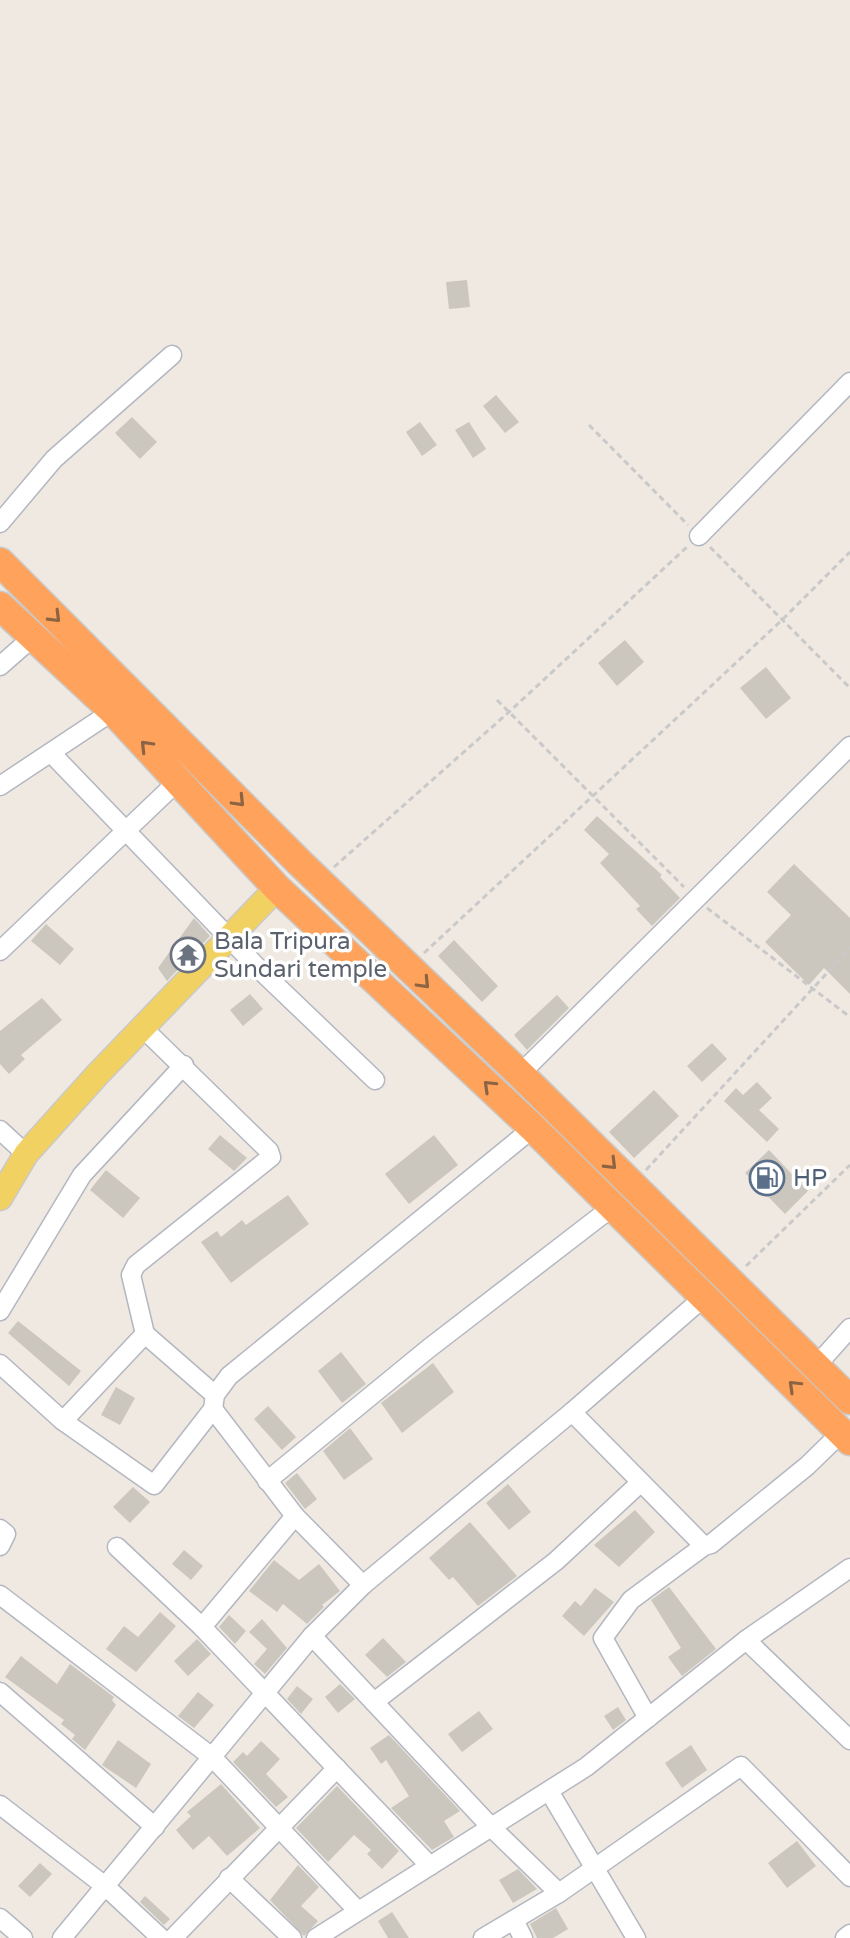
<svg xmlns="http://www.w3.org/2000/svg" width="850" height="1938" font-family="'Varela Round',sans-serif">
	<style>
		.building { fill: #cbc7bf }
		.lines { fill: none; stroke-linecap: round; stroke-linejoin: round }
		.minor-casing { stroke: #b4b7c1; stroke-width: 21 }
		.major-casing { stroke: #c9c9c9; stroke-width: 27 }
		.highway-casing { stroke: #c9c9c9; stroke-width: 31 }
		.path { stroke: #c9c9c9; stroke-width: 3; stroke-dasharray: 6 4; stroke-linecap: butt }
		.minor { stroke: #fff; stroke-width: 18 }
		.major { stroke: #f2d163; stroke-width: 24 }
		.highway { stroke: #ffa35c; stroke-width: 28 }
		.oneway { stroke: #8c6343 }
		.labels { text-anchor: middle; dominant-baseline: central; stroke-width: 7; stroke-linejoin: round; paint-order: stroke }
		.worship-label { font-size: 24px; fill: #5b616d; stroke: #fff; text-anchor: start }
		.service-label { font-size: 24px; fill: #4e5e75; stroke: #fff; text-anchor: start }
	</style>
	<rect width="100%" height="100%" fill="#efe9e1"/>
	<g class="building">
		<path d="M467,280L470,307L449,309L446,282Z"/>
		<path d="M496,395L519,422L505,433L483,406Z"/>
		<path d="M132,417L157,442L140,459L115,433Z"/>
		<path d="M420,422L437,445L422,456L406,432Z"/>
		<path d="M469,422L486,449L473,458L455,430Z"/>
		<path d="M625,640L644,662L617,686L598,663Z"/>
		<path d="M766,667L791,698L766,719L740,688Z"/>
		<path d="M597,816L662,875L660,877L680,898L652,926L636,909L640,906L600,863L609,854L584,830Z"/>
		<path d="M794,864L850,918V994L824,968L809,985L765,942L791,915L767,892Z"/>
		<path d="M194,918L210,936L167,981L158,968Z"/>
		<path d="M46,924L74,949L60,965L31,941Z"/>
		<path d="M454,940L498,986L482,1002L438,956Z"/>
		<path d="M250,994L263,1009L243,1026L230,1010Z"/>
		<path d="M557,995L569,1008L527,1050L514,1035Z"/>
		<path d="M42,998L62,1020L21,1055L25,1059L9,1074L0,1064V1031Z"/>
		<path d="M712,1043L727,1059L702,1082L687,1066Z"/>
		<path d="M757,1082L772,1098L759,1110L779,1129L767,1142L724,1101L736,1088L743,1095Z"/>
		<path d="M654,1090L679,1116L634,1158L609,1132Z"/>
		<path d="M220,1135L247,1158L234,1171L208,1149Z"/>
		<path d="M434,1135L458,1165L409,1204L385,1174Z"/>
		<path d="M769,1150L808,1191L785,1214L745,1173Z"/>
		<path d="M106,1170L140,1198L123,1218L90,1190Z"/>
		<path d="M288,1195L309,1224L231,1283L201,1242L217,1231L221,1237L242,1220L246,1225Z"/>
		<path d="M18,1321L81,1371L69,1386L8,1333Z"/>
		<path d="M341,1352L366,1384L342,1403L318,1371Z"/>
		<path d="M433,1363L454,1392L402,1433L381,1403Z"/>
		<path d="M116,1387L135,1398L120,1425L101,1415Z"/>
		<path d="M268,1406L296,1437L282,1450L254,1419Z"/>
		<path d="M350,1428L373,1459L344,1480L323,1451Z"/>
		<path d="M297,1473L317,1499L305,1509L285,1483Z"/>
		<path d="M508,1484L531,1512L509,1530L486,1503Z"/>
		<path d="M133,1487L150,1502L130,1523L113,1507Z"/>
		<path d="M635,1510L655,1532L619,1567L594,1545Z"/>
		<path d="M470,1522L517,1576L478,1606L453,1577L449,1580L429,1558Z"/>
		<path d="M184,1550L203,1566L191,1580L172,1564Z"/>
		<path d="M274,1560L299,1580L319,1564L340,1591L322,1605L324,1607L307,1624L283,1604L277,1612L249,1591Z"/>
		<path d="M669,1587L716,1649L682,1676L668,1657L681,1648L651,1600Z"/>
		<path d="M595,1588L614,1602L584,1636L562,1616L575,1601L581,1606Z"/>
		<path d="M160,1612L176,1626L136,1672L106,1649L124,1626L138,1637Z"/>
		<path d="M229,1615L246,1631L235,1644L219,1627Z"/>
		<path d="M262,1619L287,1648L265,1674L254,1664L267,1649L249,1632Z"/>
		<path d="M383,1638L406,1662L387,1677L365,1655Z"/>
		<path d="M197,1639L211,1654L188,1676L174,1661Z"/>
		<path d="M21,1656L57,1684L70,1664L114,1697L112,1700L116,1705L85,1750L72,1739L75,1735L61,1724L64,1720L5,1677Z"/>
		<path d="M340,1684L355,1699L338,1713L325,1697Z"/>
		<path d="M297,1686L313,1699L301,1714L287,1699Z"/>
		<path d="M198,1692L214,1705L194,1728L178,1716Z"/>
		<path d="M618,1707L626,1720L613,1730L604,1716Z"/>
		<path d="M479,1711L493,1729L462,1752L448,1734Z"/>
		<path d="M389,1735L460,1811L444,1821L454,1837L432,1850L391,1808L409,1796L386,1760L381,1764L370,1748Z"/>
		<path d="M118,1740L151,1764L136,1788L102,1765Z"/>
		<path d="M261,1741L280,1759L266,1774L288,1797L276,1807L233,1762L243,1752L247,1756Z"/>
		<path d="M691,1745L707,1770L682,1788L665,1763Z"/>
		<path d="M221,1784L260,1828L227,1856L209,1836L193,1850L176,1830L191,1816L187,1812Z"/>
		<path d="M337,1786L399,1851L382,1869L367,1854L371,1850L354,1835L328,1862L296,1828Z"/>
		<path d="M797,1841L816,1866L787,1888L768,1863Z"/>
		<path d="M40,1863L52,1874L30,1897L18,1886Z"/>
		<path d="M298,1865L319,1887L301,1906L318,1921L304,1936L270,1900Z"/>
		<path d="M518,1869L537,1889L513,1903L499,1880Z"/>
		<path d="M145,1896L170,1919L164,1925L140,1902Z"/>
		<path d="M556,1908L568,1929L553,1938H537L530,1924Z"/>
		<path d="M392,1912L409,1938H388L378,1921Z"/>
	</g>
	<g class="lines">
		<g class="minor-casing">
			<g id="minor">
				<path d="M0,523L54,459L172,355"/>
				<path d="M699,536L850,382"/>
				<path d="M0,666L33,637"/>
				<path d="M52,754L258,968L375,1080"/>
				<path d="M0,786L113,711"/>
				<path d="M0,951L179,780"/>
				<path d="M144,1029L269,1151L271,1157L136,1265L131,1275L145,1334L215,1395"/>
				<path d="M520,1074L850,746"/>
				<path d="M0,1130L26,1154"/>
				<path d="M0,1311L82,1175L184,1065"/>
				<path d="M0,1364L63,1421L154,1485L213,1409L215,1395L229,1376L533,1128"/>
				<path d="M816,1366L850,1328"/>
				<path d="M572,1412L704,1546"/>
				<path d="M63,1421L145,1334"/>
				<path d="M267,1481L428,1349L611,1208"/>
				<path d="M295,1516L363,1585"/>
				<path d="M0,1529L6,1534L0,1546"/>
				<path d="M117,1547L202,1627L430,1866"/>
				<path d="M0,1595L212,1757L358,1911"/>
				<path d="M202,1627L295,1516L213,1409"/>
				<path d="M312,1636L491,1827L559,1893L483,1938"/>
				<path d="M746,1640L850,1740"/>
				<path d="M0,1692L155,1827"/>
				<path d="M374,1702L556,1561L640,1483"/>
				<path d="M648,1718L603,1638L631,1600L704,1546L711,1544L807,1466L842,1432"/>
				<path d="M549,1791L636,1938"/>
				<path d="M0,1805L105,1886L161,1938"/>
				<path d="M229,1878L292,1938"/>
				<path d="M559,1893L741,1766L850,1877"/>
				<path d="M0,1918L23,1938"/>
				<path d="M514,1920L523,1938"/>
				<path d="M62,1938L312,1636L363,1585L572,1412L703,1298"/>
				<path d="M173,1938L337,1768"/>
				<path d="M316,1938L586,1767L746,1640L850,1568"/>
				<path d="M845,1938L850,1934"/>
			</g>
		</g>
		<g class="major-casing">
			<path id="major" d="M0,1198L26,1154L97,1075L277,888"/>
		</g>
		<g class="highway-casing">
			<g id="highway">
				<path d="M0,562L300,863L520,1074L850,1400"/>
				<path d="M0,606L113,711L277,888L533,1128L850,1441"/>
			</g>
		</g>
		<g class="path">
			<path d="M589,425L688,525"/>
			<path d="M710,547L850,688"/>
			<path d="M497,700L684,887"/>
			<path d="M334,867L509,712L687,547"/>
			<path d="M707,908L850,1017"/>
			<path d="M424,953L782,620L850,552"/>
			<path d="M646,1170L850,948"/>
			<path d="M746,1266L850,1165"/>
		</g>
		<use href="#minor" class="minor"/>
		<use href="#major" class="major"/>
		<use href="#highway" class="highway"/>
	</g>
	<defs><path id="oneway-chevron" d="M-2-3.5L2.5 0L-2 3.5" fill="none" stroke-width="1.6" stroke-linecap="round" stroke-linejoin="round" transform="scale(2)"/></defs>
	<g class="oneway">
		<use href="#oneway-chevron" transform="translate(55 617) rotate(45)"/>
		<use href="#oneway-chevron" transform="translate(146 746) rotate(-134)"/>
		<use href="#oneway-chevron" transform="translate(239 801) rotate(46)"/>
		<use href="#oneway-chevron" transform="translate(424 983) rotate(46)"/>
		<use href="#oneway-chevron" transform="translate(489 1086) rotate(-136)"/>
		<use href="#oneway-chevron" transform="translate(611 1164) rotate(45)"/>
		<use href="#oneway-chevron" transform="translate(794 1386) rotate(-136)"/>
	</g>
	<defs>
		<g id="temple-ring" transform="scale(1.8)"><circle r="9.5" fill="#fff" stroke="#6b7280" stroke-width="1.5"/><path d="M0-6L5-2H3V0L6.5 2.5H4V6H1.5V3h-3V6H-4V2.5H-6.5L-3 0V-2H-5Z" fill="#6b7280"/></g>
		<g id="fuel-ring" transform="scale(1.8)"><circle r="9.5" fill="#fff" stroke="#5c6f8a" stroke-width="1.5"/><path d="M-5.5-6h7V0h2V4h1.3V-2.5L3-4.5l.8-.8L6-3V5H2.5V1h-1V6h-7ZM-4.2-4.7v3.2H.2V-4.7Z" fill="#5c6f8a"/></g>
	</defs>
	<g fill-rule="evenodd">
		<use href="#temple-ring" x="188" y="955"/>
		<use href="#fuel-ring" x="767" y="1178"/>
	</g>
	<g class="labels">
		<g class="worship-label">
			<text x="214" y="941">Bala Tripura<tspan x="214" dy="28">Sundari temple</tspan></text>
		</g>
		<g class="service-label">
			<text x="793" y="1178">HP</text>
		</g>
	</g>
</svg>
